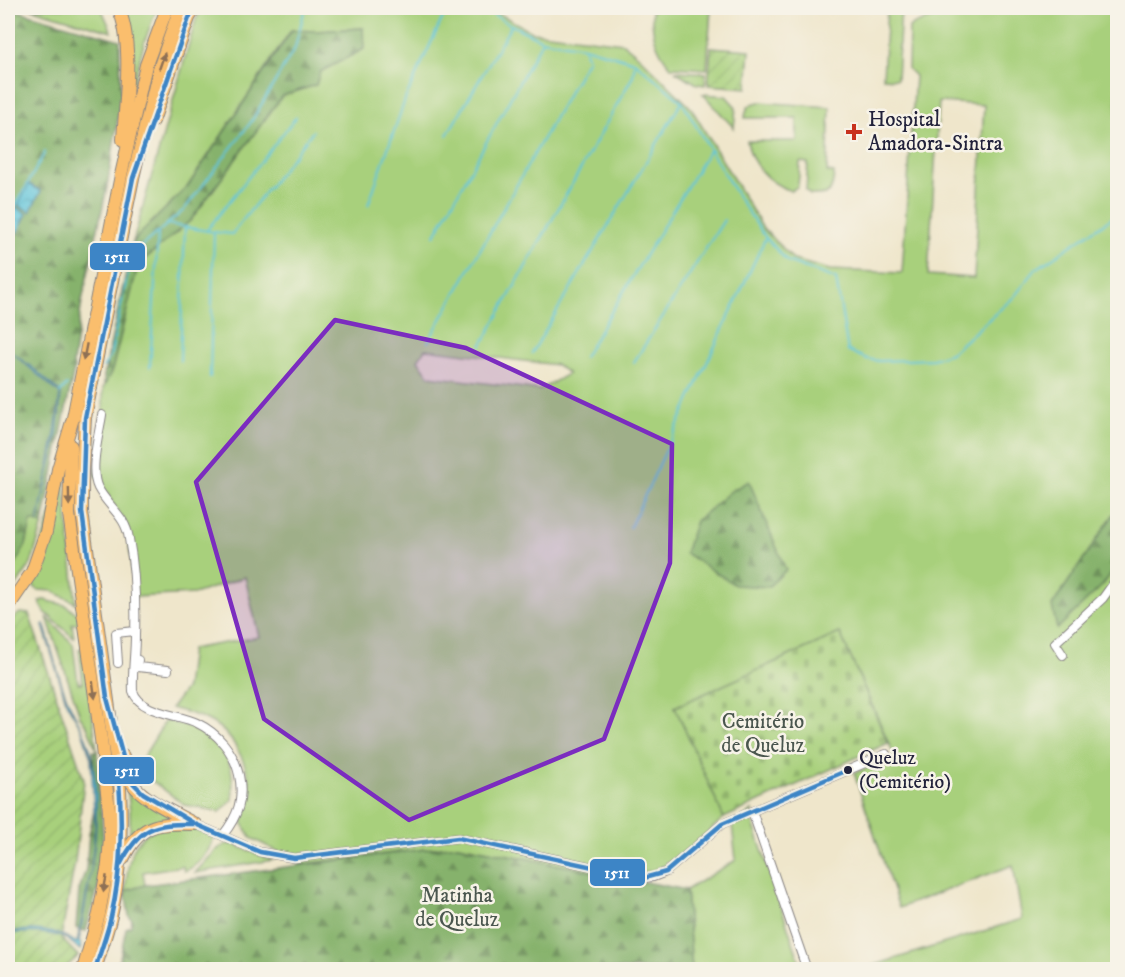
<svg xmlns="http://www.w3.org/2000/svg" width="1125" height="977" font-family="'IM FELL DW Pica',serif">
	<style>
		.grass { fill: #a8d07c; stroke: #65795c; stroke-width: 1.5; fill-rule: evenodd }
		.forest { fill: url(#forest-firs); stroke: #546a54; stroke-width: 1.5 }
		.cemetery { fill: url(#cemetery-stones); stroke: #65795c; stroke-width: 1.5 }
		.garden { fill: url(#garden-furrows); stroke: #65795c; stroke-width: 1.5 }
		.water { fill: url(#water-waves); stroke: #40748b; stroke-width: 1.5 }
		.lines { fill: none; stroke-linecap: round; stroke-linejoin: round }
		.stream { stroke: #5ec5db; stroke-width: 2 }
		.minor-casing { stroke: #888483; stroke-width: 10 }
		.highway-casing { stroke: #888483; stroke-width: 14 }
		.minor { stroke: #fff; stroke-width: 8 }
		.highway { stroke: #fabe6d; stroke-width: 12 }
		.bus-1-casing { stroke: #f7f3e8; stroke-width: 9 }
		.bus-1 { stroke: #3d85c6; stroke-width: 4.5 }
		.oneway { fill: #8e7054 }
		.marked { fill: #7b2cbf; fill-opacity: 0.2; stroke: #7b2cbf; stroke-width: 4.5; stroke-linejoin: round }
		.poi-dot { fill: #c8321e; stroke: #f7f3e8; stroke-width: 2 }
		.bus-dot { fill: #22223b; stroke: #f7f3e8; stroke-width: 2 }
		.labels { text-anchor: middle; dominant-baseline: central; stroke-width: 5; stroke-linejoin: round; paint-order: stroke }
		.bus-label { font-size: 20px; fill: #22223b; stroke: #f7f3e8; text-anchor: start }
		.poi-label { font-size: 21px; fill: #22223b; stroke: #f7f3e8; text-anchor: start }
		.park-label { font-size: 21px; fill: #4a564e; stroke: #f7f3e8 }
		.line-badge { stroke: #f7f3e8; stroke-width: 2 }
		.badge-label { font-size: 16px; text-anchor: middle; font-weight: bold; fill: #fff }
	</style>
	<defs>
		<pattern id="forest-firs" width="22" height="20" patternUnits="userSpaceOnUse" patternTransform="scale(1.5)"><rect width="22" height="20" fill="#86b26c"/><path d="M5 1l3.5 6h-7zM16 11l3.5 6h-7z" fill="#6d905a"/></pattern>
		<pattern id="cemetery-stones" width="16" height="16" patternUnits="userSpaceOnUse" patternTransform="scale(1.5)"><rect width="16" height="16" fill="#a8d07c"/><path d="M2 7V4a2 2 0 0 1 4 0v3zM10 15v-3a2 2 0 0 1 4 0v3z" fill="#90b26c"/></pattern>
		<pattern id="garden-furrows" width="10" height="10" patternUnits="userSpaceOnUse" patternTransform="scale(1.5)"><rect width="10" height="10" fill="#a8d07c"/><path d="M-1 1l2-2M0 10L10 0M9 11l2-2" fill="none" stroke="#90b26c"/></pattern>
		<pattern id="water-waves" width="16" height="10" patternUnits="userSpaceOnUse" patternTransform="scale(1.5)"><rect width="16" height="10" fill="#5ec5db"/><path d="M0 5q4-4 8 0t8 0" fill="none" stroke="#51a9bd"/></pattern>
	</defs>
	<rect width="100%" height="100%" fill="#f7f3e8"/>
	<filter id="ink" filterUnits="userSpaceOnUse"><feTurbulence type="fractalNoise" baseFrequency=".0167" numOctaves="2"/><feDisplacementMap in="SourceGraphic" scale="12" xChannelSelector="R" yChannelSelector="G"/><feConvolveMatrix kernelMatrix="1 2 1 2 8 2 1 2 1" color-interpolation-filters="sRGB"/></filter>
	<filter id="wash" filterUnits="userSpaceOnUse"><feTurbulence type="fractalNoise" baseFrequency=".008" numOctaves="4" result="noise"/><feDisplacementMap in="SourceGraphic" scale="24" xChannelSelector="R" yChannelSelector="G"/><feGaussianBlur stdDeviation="1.35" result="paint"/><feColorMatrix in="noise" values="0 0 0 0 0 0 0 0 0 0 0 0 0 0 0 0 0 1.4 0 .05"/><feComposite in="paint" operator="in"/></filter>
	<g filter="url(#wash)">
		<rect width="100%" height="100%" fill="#efe6cb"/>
		<g class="grass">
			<path d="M29,8H101L112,32Z"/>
			<path d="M122,8H157L144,43L127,107Z"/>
			<path d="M203,8H489L532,32L623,43L640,57L691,108L762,227L794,260L830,270L902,273L915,76L908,69L909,28C921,16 931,26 944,8H1117V969H862L1022,919L1013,865L899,908L854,773L895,757L840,633L675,707L724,818C699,839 676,868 642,873L637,880L458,845L302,864L251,838L242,822C245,815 248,807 249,799C253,772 235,735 211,722C199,715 184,712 171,708L186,688L191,649L259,637L245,577L194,594L135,597L127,527L95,474L103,422V388L112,370L138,265L191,220L282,96L316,85L319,72L363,28L316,31L291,30L188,186L138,236L132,245L196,19ZM939,102L984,105L974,278L928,275ZM425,349L557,365L568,374L540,390L429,376L418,360Z"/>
			<path d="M652,8H711L707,69L671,67C655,49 651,31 652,8Z"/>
			<path d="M887,8H901L897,79L883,78Z"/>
			<path d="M675,71L706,73L705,85L697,84Z"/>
			<path d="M703,94L726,96L736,107L734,128Z"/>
			<path d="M759,102L830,107L827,172L834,173C832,194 831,195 810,195L806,190L808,163L800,162L798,186L791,191C767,182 752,167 747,141H797V118H745C746,108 748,104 759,102Z"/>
			<path d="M63,473L76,603L52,591L38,590L30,583Z"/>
			<path d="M31,521L43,524L31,564L8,598V577L26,545Z"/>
			<path d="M44,600L65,605L78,614L80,623L72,624L74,638L45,612L39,601Z"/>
			<path d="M47,617L73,644L78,683H83L79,649L84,648L97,751L88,728L80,716Z"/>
			<path d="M166,720C196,729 218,734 230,766C234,775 232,789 233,799L220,812L185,805L136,769Z"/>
			<path d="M127,785L179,817L155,821L130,836V811Z"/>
			<path d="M752,811L751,817L802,969H692L686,890L736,860L732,825Z"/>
			<path d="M176,825L212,834L214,837C211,849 197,868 184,871L183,866L143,872L145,885L125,891C128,868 128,842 153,830C160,827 169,827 176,825Z"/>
			<path d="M226,844H232L273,860L195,873L216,850Z"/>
		</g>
		<g class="forest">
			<path d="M8,8L120,40L121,96L117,124L107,187L82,301L73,363L74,369L43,524L31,521L26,545L8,577V228L17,233L16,207L8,223Z"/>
			<path d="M363,28L364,49L320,72L316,85L282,96L191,220L138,265L112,370L104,387V374L132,245L138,236L188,186L292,30L317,31Z"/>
			<path d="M749,481L786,570L768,587L735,585L685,553L696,521L732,490Z"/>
			<path d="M1117,509V565L1103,585L1057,629L1052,606Z"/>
			<path d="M93,751H97L104,851L101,877L86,931L76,928L79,890L86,869L89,834L96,802Z"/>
			<path d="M458,845L686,890L692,969L126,970L119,962L126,928L131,926L132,920L129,916L125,891L145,885Z"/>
		</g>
		<path class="cemetery" d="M840,633L888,743L724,818L675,707Z"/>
		<g class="garden">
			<path d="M711,47L750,50L747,88L708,85Z"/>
			<path d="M20,613L29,614L84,780L75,862L61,938L78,956L64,969L8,970V622Z"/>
		</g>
		<g class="water">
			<path d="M29,184L41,191L30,212L18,205Z"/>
			<path d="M16,207L27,214L17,233L8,228V223Z"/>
			<path d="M8,349L34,369L61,393L57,434L38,523L55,434L60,394Z"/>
			<path d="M44,624C52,650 58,679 69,703C77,722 89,738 92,758C104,820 89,880 79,941L81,945L80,950C75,946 70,940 65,938C51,932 22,931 8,935V933C29,927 59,930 77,943L91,870L95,827L91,758L81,727L67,704L43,625Z"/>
		</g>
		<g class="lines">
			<g class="stream">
				<path d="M482,8L511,25L542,40L584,47L635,62L682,102L738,197L766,238L787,261L836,279L848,351L867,359L879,361L933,359L951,353L1014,297L1036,269L1118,214"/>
				<path d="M447,135L511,26"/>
				<path d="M368,205L406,97L443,17L456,8"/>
				<path d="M8,220L45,152"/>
				<path d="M167,224L214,232L210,377"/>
				<path d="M207,230L296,117"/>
				<path d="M214,232L232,234L313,131"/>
				<path d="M435,235L542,41"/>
				<path d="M428,342L588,59L584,48"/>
				<path d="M481,346L633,76L635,62"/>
				<path d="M532,353L681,103"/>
				<path d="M584,357L710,149"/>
				<path d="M180,361L185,227"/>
				<path d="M634,362L724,220"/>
				<path d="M103,367L110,357L132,254L184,210L251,122L295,48L305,8"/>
				<path d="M150,367L158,233"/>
				<path d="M60,393L67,385"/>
				<path d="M630,527L765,239"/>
			</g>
		</g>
	</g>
	<g filter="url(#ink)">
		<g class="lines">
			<g class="minor-casing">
				<g id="minor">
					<path d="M102,415C99,435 89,470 98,488C108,507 126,516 129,539C135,570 136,604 135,636C135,654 132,673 133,691C140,714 180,714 197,723C218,733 234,752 239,775C244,799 238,816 223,835"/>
					<path d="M1063,655L1055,643L1103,598L1118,577"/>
					<path d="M138,660L137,667L168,670"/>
					<path d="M118,663L116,633L135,631"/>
					<path d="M752,811L807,970"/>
					<path d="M195,824L260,852L294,858L458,838L644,878L653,877L666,872L722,824L886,754"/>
				</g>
			</g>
			<g class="highway-casing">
				<g id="highway">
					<path d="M118,8C134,39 125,104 123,140"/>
					<path d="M153,121L189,18L195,8"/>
					<path d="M71,446L69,514L101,739L109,810L110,838L108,864L99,914L83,970"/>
					<path d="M8,607L32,572L46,532L58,469L73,418L121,175L146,65L167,8"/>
					<path d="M123,756C125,766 127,775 132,783C143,800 177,814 195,824"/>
					<path d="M123,859C139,825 156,822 191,824"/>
					<path d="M95,970C101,949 109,928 113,907C121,867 122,829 120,788L82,512V472L85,418L109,296L133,178L159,69L180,8"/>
				</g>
			</g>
			<use href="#minor" class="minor"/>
			<use href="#highway" class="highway"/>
			<g class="bus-1-casing">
				<g id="bus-1">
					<path d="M195,8L189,18L133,178L85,418L82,512L107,698L127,772L133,783L143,793L195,824L260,852L294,858L458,838L644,878L666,872L722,824L848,770"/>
					<path d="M120,865C139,828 153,823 194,824"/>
					<path d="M95,970C100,952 107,935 111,917C123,865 123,813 117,761"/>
				</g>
			</g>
			<use href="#bus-1" class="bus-1"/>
		</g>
		<defs><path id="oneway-solid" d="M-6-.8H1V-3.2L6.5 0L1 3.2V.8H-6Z" transform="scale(1.5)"/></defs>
		<g class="oneway">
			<use href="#oneway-solid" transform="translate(162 61) rotate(-71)"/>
			<use href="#oneway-solid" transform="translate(85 352) rotate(101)"/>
			<use href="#oneway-solid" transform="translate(69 497) rotate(89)"/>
			<use href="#oneway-solid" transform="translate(94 690) rotate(82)"/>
			<use href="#oneway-solid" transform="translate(105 884) rotate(101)"/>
		</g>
	</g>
	<path class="marked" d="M335,320L466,348L672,444L670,563L604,739L409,820L264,719L196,482Z"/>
	<path class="poi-dot" d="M851 123h6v6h6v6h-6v6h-6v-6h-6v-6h6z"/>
	<circle class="bus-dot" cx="848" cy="770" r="5"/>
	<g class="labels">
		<g class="bus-label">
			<text x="859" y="758">Queluz<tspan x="859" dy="24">(Cemitério)</tspan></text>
		</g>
		<g class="poi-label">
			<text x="868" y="120">Hospital<tspan x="868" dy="24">Amadora-Sintra</tspan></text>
		</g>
		<g class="park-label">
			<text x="763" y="722">Cemitério<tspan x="763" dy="24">de Queluz</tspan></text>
			<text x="457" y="896">Matinha<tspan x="457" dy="24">de Queluz</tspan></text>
		</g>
	</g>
	<g class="line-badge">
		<rect x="89" y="242" width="57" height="29" rx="6" fill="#3d85c6"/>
		<rect x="98" y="756" width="57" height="29" rx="6" fill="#3d85c6"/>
		<rect x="589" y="858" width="57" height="29" rx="6" fill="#3d85c6"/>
	</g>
	<g class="badge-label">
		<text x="117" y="262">1511</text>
		<text x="127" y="776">1511</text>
		<text x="617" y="878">1511</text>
	</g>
	<rect width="1125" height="977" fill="none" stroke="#f7f3e8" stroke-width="30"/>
</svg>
